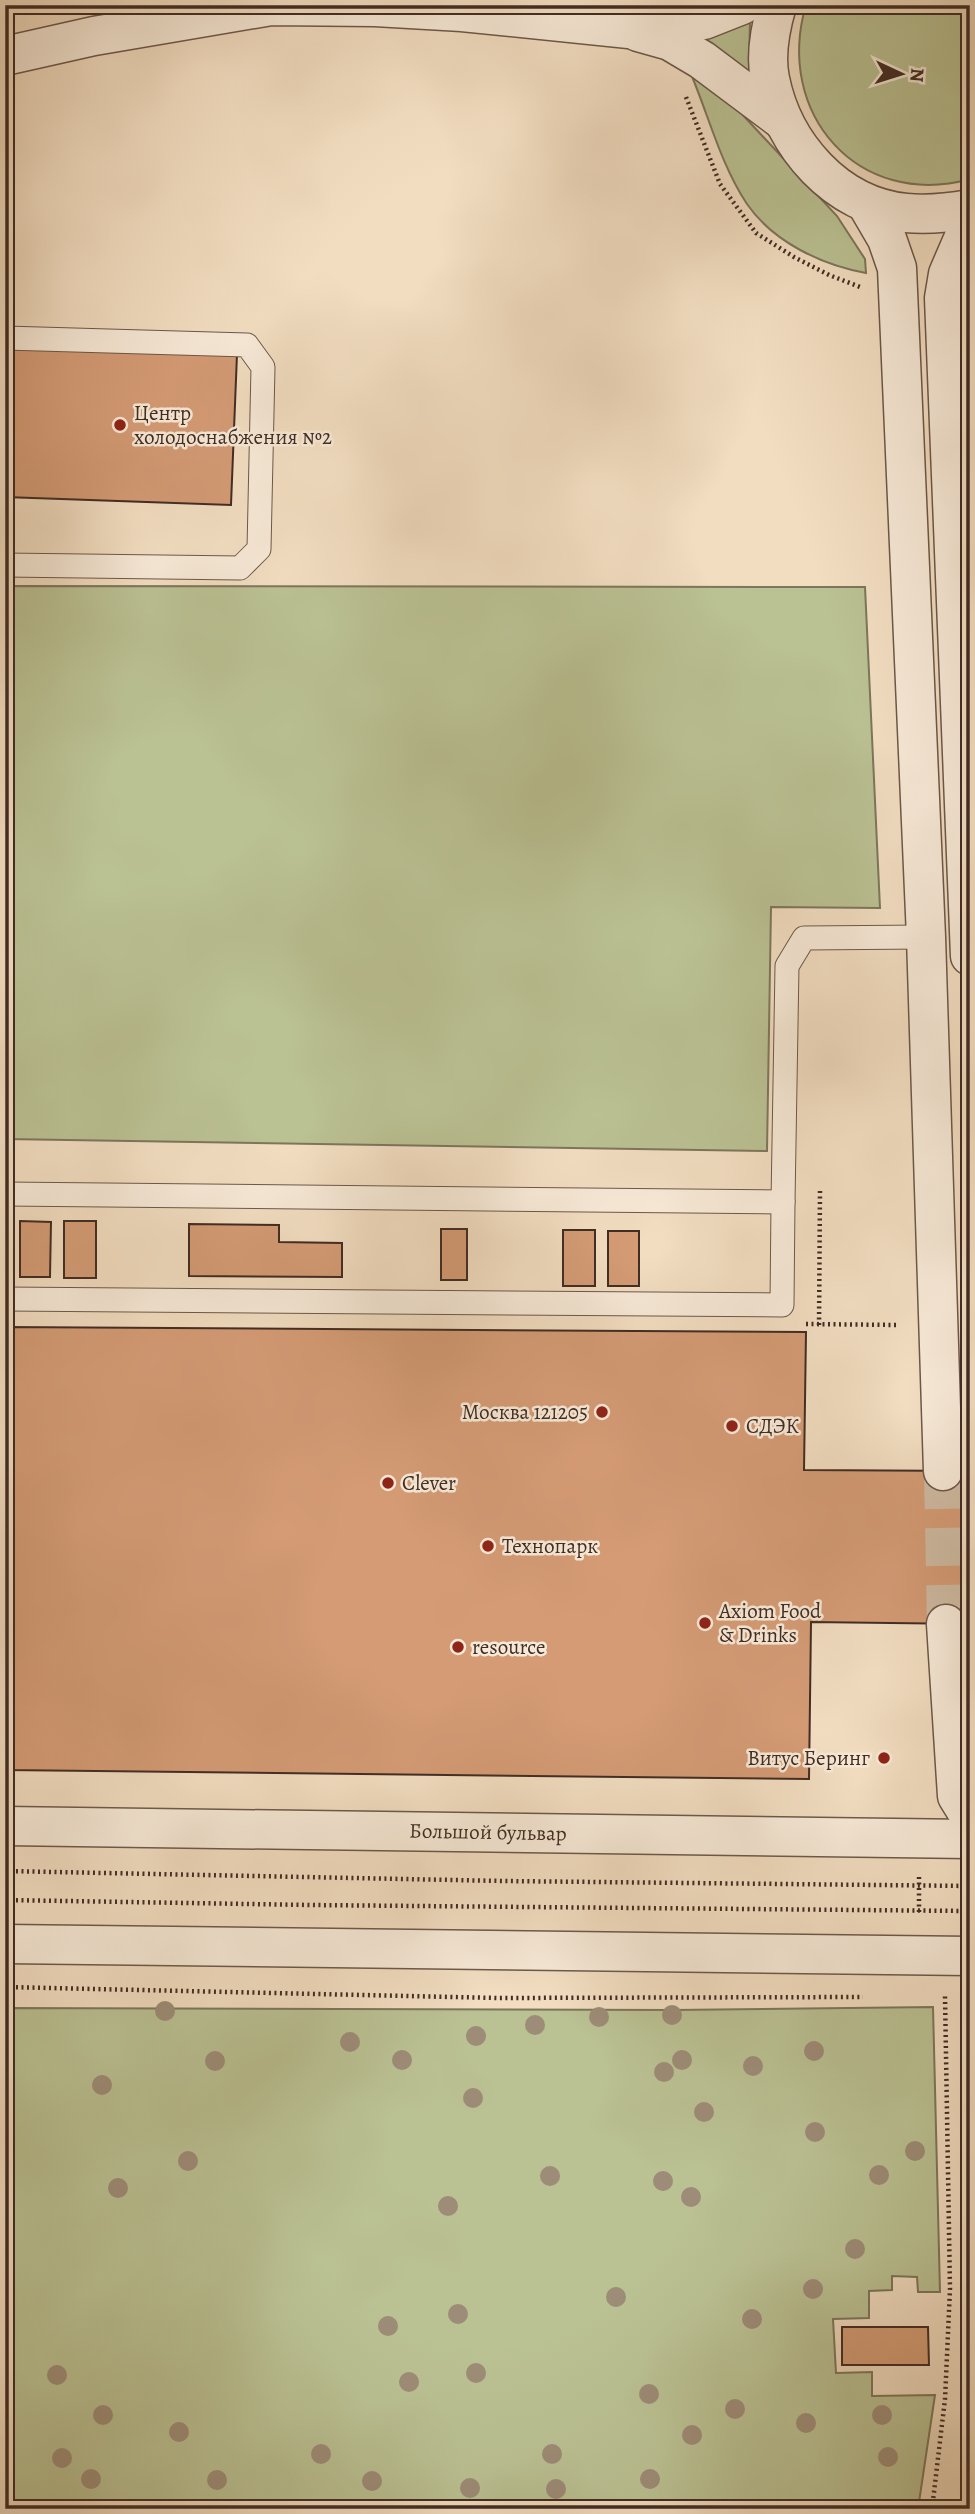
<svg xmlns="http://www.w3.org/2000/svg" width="975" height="2514" font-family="Alegreya,serif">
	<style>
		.green { fill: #bac193; stroke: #7d765c; stroke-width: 2 }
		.building { fill: #d49b75; stroke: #402c24; stroke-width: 2 }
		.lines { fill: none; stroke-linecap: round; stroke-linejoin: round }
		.minor-tunnel { stroke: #cebaa2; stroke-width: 38; stroke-dasharray: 38 19; stroke-linecap: butt }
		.service-casing { stroke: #6c584b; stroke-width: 25 }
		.minor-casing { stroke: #6c584b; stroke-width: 41 }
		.path { stroke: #402c24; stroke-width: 4.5; stroke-dasharray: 2 3.5; stroke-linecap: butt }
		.service { stroke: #f7e9d7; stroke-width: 23 }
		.minor { stroke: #f7e9d7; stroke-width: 38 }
		.tree { fill: #9d8c77 }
		.poi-dot { fill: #8f2418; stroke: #f7e9d7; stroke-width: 2.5 }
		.labels { text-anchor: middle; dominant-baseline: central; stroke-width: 5; stroke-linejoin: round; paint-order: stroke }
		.poi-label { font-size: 21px; fill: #402c24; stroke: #f7e9d7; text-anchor: start }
		.street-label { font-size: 21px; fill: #402c24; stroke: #f7e9d7 }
	</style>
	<rect width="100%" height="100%" fill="#f2ddc1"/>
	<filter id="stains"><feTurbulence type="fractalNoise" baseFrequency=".00286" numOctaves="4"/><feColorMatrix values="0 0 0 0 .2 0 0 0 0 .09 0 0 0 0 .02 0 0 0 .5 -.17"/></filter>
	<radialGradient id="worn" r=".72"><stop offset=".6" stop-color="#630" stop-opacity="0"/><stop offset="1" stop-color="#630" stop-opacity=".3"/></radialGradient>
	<g class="green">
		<path d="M806,5H970V179C858,210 774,113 806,5Z"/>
		<path d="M750,18L749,75L703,39Z"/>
		<path d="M691,74L727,98L837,216L865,259L866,273C822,265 773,242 747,204C721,165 709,117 691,74Z"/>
		<path d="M5,586L865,587L880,908L771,907L767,1151L5,1139Z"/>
		<path d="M933,2007L940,2292H918L917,2277L892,2276V2290L869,2291V2318L833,2319L836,2373L872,2372V2396L935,2395L918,2509H5V2008L673,2010Z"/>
	</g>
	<g class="building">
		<path d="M5,346L237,354L231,505L5,497Z"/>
		<path d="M20,1221L51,1222L50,1277H20Z"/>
		<rect x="64" y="1221" width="32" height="57"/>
		<path d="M189,1224L279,1225V1242L342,1243V1277L189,1276Z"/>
		<rect x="441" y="1229" width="26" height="51"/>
		<rect x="563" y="1230" width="32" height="56"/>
		<rect x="608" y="1231" width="31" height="55"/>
		<path d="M5,1327L806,1332L804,1470L970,1471V1624L811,1622L809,1779L5,1770Z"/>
		<path d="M842,2327H928L929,2365H842Z"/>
	</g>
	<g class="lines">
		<path class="minor-tunnel" d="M943,1471L946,1624"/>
		<g class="service-casing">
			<g id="service">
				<path d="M5,338L247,345L263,367L259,549L240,568L5,565"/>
				<path d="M5,1194L783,1202L787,966L804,938L926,937"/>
				<path d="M5,1299L782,1305L783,1202"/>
			</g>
		</g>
		<g class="minor-casing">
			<g id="minor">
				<path d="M777,5C770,29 765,55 770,79C783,145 836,206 906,213C928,215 948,213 970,209"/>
				<path d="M638,32L670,41L702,60L782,120"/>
				<path d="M5,56L94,36L271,6L375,7L462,12L629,29L671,27L704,20L742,5"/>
				<path d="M866,203L887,239L897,268L926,937L943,1471"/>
				<path d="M970,223L948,274L944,298L970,956"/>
				<path d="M946,1624L957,1796L970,1817"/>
				<path d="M5,1826L970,1839"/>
				<path d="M5,1944L970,1956"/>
			</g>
		</g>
		<g class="path">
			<path d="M686,97L720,184L756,233L794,257L829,275L860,287"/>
			<path d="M806,1324L899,1325"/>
			<path d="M819,1325L820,1190"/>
			<path d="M5,1871L503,1881L970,1886"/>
			<path d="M5,1900L310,1905L970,1911"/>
			<path d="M919,1912V1876"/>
			<path d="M5,1987L497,1998L863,1997"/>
			<path d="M932,2509L945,2399L950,2289L945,1996H942"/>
		</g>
		<use href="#service" class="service"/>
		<use href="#minor" class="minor"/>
	</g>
	<g class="tree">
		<circle cx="165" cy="2011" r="10"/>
		<circle cx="672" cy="2015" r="10"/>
		<circle cx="599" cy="2017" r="10"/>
		<circle cx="535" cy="2025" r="10"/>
		<circle cx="476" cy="2036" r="10"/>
		<circle cx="350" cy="2042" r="10"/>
		<circle cx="814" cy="2051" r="10"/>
		<circle cx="402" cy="2060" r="10"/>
		<circle cx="682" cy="2060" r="10"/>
		<circle cx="215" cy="2061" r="10"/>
		<circle cx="753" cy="2066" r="10"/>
		<circle cx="664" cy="2072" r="10"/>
		<circle cx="102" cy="2085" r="10"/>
		<circle cx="473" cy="2098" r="10"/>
		<circle cx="704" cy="2112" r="10"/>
		<circle cx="815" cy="2132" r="10"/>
		<circle cx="915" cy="2151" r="10"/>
		<circle cx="188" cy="2161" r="10"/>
		<circle cx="879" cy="2175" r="10"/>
		<circle cx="550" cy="2176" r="10"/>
		<circle cx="663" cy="2181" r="10"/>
		<circle cx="118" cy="2188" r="10"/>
		<circle cx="691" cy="2197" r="10"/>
		<circle cx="448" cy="2206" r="10"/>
		<circle cx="855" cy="2249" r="10"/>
		<circle cx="813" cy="2289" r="10"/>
		<circle cx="616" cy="2297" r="10"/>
		<circle cx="458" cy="2314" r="10"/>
		<circle cx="752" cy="2319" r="10"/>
		<circle cx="388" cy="2326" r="10"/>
		<circle cx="476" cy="2373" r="10"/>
		<circle cx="57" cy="2375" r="10"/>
		<circle cx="409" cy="2382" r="10"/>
		<circle cx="649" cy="2394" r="10"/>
		<circle cx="735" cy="2409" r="10"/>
		<circle cx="103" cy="2415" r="10"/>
		<circle cx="882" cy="2415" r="10"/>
		<circle cx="806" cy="2423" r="10"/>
		<circle cx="179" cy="2432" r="10"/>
		<circle cx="692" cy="2435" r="10"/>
		<circle cx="321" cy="2454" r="10"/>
		<circle cx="552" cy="2454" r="10"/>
		<circle cx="888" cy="2457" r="10"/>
		<circle cx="62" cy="2458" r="10"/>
		<circle cx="91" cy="2479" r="10"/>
		<circle cx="650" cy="2479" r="10"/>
		<circle cx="217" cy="2480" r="10"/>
		<circle cx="372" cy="2481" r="10"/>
		<circle cx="470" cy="2488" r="10"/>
		<circle cx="556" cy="2489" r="10"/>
	</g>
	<g class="poi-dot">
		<circle cx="120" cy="425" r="7"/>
		<circle cx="602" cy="1412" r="7"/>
		<circle cx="732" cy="1426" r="7"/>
		<circle cx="388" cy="1483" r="7"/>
		<circle cx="488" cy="1546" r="7"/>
		<circle cx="705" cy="1623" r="7"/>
		<circle cx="458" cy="1647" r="7"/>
		<circle cx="884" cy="1758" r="7"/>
	</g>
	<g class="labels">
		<g class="poi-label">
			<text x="134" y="413">Центр<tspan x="134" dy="24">холодоснабжения №2</tspan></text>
			<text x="588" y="1412" text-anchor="end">Москва 121205</text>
			<text x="746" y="1426">СДЭК</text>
			<text x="402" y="1483">Clever</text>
			<text x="502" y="1546">Технопарк</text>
			<text x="719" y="1611">Axiom Food<tspan x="719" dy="24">&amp; Drinks</tspan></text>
			<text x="472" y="1647">resource</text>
			<text x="870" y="1758" text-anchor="end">Витус Беринг</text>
		</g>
		<g class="street-label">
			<text transform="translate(488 1832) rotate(1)">Большой бульвар</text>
		</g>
	</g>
	<rect width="975" height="2514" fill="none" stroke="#f2ddc1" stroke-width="28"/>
	<rect x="7" y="7" width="961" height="2500" fill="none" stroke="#402c24" stroke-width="3.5"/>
	<rect x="14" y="14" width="947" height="2486" fill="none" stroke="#402c24" stroke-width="2"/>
	<g transform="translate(901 74) rotate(94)" stroke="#f7e9d7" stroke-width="5" paint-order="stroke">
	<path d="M0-5L12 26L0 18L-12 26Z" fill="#402c24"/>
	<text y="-10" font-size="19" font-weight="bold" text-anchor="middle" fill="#402c24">N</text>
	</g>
	<rect width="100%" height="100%" filter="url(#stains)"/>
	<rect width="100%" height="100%" fill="url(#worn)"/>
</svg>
